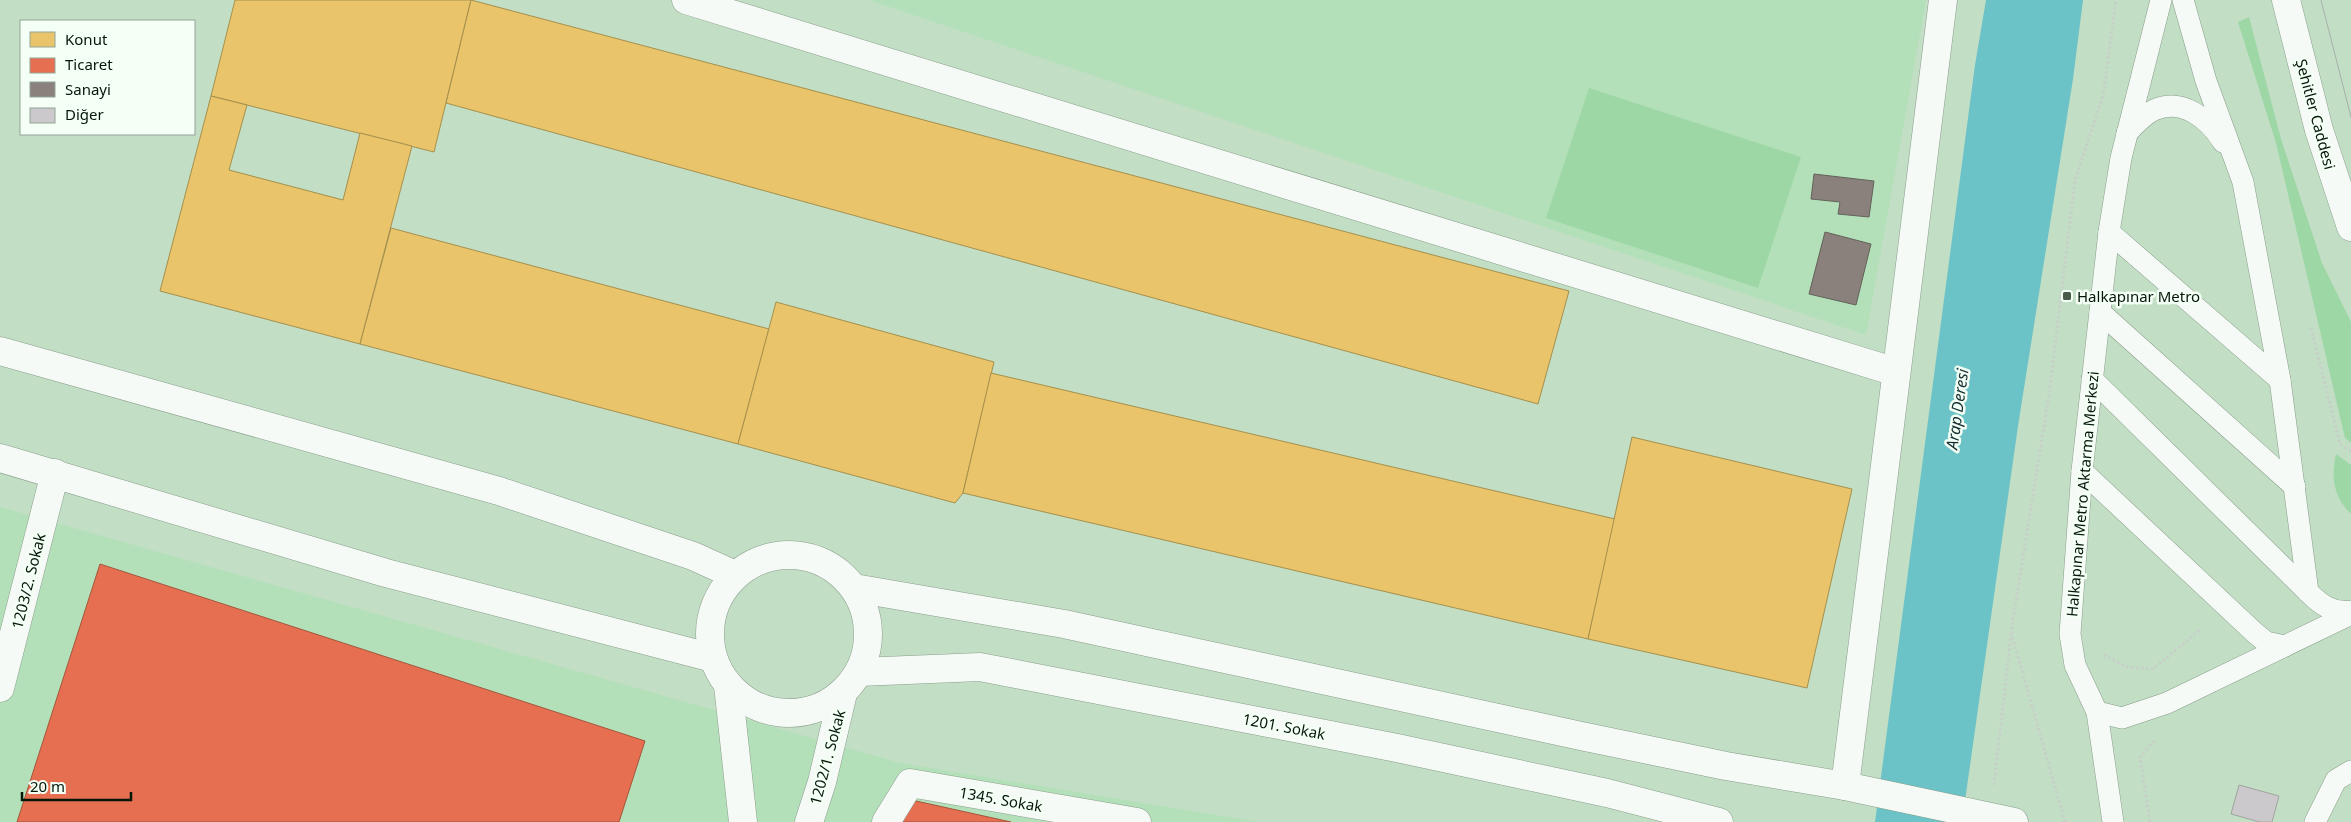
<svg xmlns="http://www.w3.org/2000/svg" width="2351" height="822" font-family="'Noto Sans',sans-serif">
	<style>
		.built { fill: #b4e0b9 }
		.green { fill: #9ed7a6 }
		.water { fill: #6cc3c7 }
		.homes { fill: #e9c46a; stroke: #a5904d }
		.shops { fill: #e76f51; stroke: #a3553b }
		.industry { fill: #8a817c; stroke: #626259 }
		.building { fill: #cbc9cc; stroke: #a0a4a1 }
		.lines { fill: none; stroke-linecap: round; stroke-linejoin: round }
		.service-casing { stroke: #899e8b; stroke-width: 22 }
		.minor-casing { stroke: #899e8b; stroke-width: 29 }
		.tertiary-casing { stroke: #899e8b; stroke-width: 29 }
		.secondary-casing { stroke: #899e8b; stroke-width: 29 }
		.primary-casing { stroke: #899e8b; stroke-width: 29 }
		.path { stroke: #c7d0c8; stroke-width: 3; stroke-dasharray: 2.5 2.5; stroke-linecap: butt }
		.service { stroke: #f6faf6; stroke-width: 21 }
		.minor { stroke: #f6faf6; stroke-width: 28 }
		.tertiary { stroke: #f6faf6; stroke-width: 28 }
		.secondary { stroke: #f6faf6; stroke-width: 28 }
		.primary { stroke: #f6faf6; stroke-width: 28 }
		.tram { stroke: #a9b0aa; stroke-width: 1 }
		.poi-dot { fill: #475d4a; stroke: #f4fff5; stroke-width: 2 }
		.labels { text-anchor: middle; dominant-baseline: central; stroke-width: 5; stroke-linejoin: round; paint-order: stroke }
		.street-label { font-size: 15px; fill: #051808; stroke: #f4fff5 }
		.poi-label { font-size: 15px; fill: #051808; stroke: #f4fff5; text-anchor: start }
		.water-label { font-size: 16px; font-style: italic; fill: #152e31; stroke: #f4fff5 }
	</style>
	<rect width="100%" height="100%" fill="#c2dec5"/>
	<g class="built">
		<path d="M869,0H1926L1866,335Z"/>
		<path d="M0,507L900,763L1258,822H0Z"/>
	</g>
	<g class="green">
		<path d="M2249,17L2281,139L2322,263L2351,322V443L2345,438L2276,143L2238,22Z"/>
		<path d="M1589,88L1801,157L1758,288L1546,218Z"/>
		<path d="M2336,454L2351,465V514C2333,497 2331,477 2336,454Z"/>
	</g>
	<path class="water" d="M1986,0H2083L2073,79L2018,426L1962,822H1875L1975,65Z"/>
	<g class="homes">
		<path d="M235,0H471L434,152L211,96Z"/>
		<path d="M471,0L1569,291L1538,404L446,103Z"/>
		<path d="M211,96L247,105L229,170L343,200L360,133L412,146L360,344L160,291Z"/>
		<path d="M391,228L769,329L738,444L360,344Z"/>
		<path d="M776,302L994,362L963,493L955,503L738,444Z"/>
		<path d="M991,373L1615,519L1588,639L963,493Z"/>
		<path d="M1632,437L1852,489L1807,688L1588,639Z"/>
	</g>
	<g class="shops">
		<path d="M100,564L645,741L619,822H17Z"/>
		<path d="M907,799L1011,822H902Z"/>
	</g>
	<g class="industry">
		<path d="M1814,174L1874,181L1869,217L1838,214L1840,202L1811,199Z"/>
		<path d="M1825,232L1871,244L1856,305L1809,294Z"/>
	</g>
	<path class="building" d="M2239,785L2279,796L2272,822H2260L2231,814Z"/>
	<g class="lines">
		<g class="service-casing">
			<g id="service">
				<path d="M2183,0L2206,81L2243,182L2280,380L2308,592C2320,604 2333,614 2351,611"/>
				<path d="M2127,133C2135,125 2143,115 2154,110C2182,97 2209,119 2223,142"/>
				<path d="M2109,232L2280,380"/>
				<path d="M2100,312L2295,487"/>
				<path d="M2092,379L2308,592"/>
				<path d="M2082,471L2255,633L2266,642L2285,646"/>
				<path d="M2097,712L2122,718L2167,703L2351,614"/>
				<path d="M2113,822L2097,712L2075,665L2070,634L2082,471L2109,232L2121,158L2161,0"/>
				<path d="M2315,822L2336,780L2351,771"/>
			</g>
		</g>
		<g class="minor-casing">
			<g id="minor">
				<path d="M686,0L1896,372"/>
				<path d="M0,688L55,473"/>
				<path d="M1845,786L1943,0"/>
				<path d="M886,822L910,783L1137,822"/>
			</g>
		</g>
		<g class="tertiary-casing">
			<g id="tertiary">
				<path d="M728,685L743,822"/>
				<path d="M809,822L822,782L843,693"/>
			</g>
		</g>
		<g class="secondary-casing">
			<g id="secondary">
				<path d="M0,351L499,491L693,556L735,575"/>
				<path d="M0,458L386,573L713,658"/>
				<circle cx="789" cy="634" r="79"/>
				<path d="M854,588L1064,624L1581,736L1726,766L1845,786L2014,822"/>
				<path d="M859,672L980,667L1397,748L1607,793L1719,822"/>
			</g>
		</g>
		<g class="primary-casing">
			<path id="primary" d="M2286,0L2319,130L2351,227"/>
		</g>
		<g class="path">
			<path d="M2311,328L2340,444L2351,451"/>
			<path d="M2104,655L2127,667L2153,669L2201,629"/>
			<path d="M1994,785L2011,635"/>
			<path d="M2065,822L2011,632L2049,395L2075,180L2103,96L2116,0"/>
			<path d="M2150,822L2140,757L2156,739"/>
		</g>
		<use href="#service" class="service"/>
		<use href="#minor" class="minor"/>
		<use href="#tertiary" class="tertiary"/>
		<use href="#secondary" class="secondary"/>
		<use href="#primary" class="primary"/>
		<path class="tram" d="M2321,0L2351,117"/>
	</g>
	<rect class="poi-dot" x="2062" y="291" width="10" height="10" rx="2.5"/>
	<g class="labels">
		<g class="street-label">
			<text transform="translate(2316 114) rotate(75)">Şehitler Caddesi</text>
			<text transform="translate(2082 494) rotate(-85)">Halkapınar Metro Aktarma Merkezi</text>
			<text transform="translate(28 581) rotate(-76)">1203/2. Sokak</text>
			<text transform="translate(1284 726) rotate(11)">1201. Sokak</text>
			<text transform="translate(827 757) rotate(-75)">1202/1. Sokak</text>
			<text transform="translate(1001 799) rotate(10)">1345. Sokak</text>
		</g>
		<g class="poi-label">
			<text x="2077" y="296">Halkapınar Metro</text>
		</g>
		<g class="water-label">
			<text transform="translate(1957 409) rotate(-82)">Arap Deresi</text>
		</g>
	</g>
	<rect x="20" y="20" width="175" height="115" fill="#f4fff5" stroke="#94a396"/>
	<rect x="30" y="32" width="25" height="15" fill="#e9c46a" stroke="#94a396"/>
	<text x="65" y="45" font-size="15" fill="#051808">Konut</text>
	<rect x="30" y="58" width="25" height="15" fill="#e76f51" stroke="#94a396"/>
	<text x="65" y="70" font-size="15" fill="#051808">Ticaret</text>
	<rect x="30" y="82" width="25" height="15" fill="#8a817c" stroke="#94a396"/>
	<text x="65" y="95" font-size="15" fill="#051808">Sanayi</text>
	<rect x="30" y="108" width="25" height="15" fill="#cbc9cc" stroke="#94a396"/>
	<text x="65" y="120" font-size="15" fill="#051808">Diğer</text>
	<path d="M22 792v8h109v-8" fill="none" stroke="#051808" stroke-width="2.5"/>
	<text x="30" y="792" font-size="15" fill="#051808" stroke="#f4fff5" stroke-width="4" paint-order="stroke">20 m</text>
</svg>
